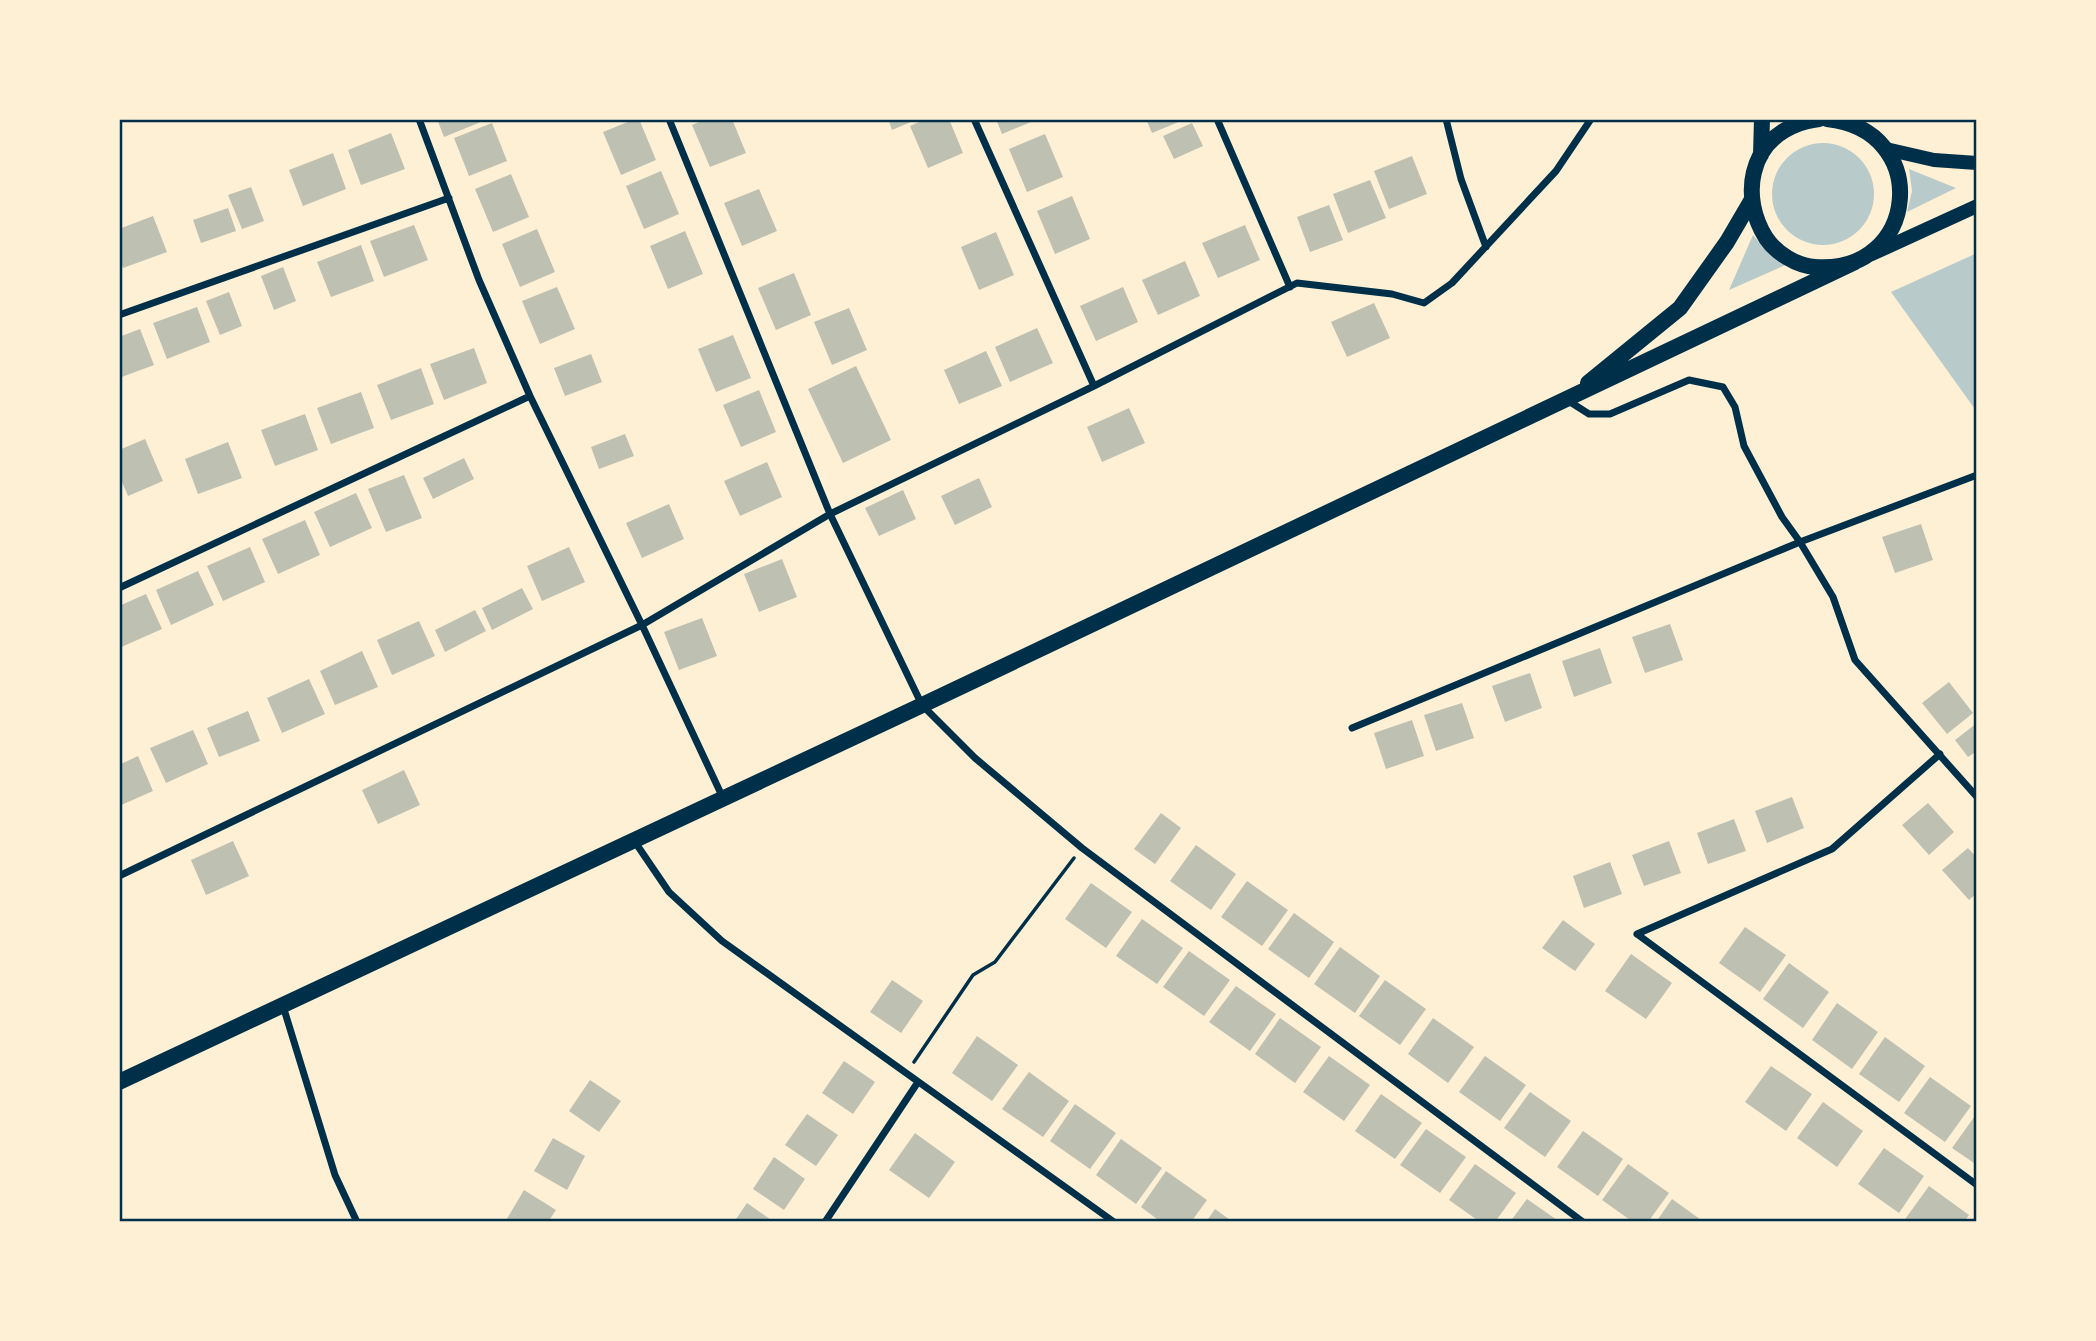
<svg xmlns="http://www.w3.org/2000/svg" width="2096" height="1341" viewBox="0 0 2096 1341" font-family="'PT Sans',sans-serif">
  <rect width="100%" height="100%" fill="#fdf0d5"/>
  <path fill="#b9caca" d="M1772 194a51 51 0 1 1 102 0a51 51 0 1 1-102 0Z
    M1909,169L1956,188L1907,212L1912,191Z
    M1753,235C1764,249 1773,258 1790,263L1729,290Z
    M1977,253V412L1891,292Z"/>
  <path fill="#bec0b2" d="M437,119H480L481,122L444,137Z
    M635,119H639L656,160L621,175L603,132Z
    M706,119H732L746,153L710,167L692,125Z
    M888,119H918L892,130Z
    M926,119H949L963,153L928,168L910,126Z
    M996,119H1038L1002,134Z
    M1146,119H1186L1152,133Z
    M492,123L507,161L469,176L454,138Z
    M1192,123L1203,146L1174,159L1163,136Z
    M391,133L405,169L361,185L348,150Z
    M1045,134L1063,177L1027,192L1009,149Z
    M333,153L346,189L303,206L289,170Z
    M1412,156L1427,194L1389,209L1374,171Z
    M661,171L679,214L644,229L626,186Z
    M511,174L529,217L493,232L475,189Z
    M1370,180L1386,218L1348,233L1333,194Z
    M251,187L264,221L242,229L228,195Z
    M759,189L777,231L742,246L724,203Z
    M1072,196L1090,239L1055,254L1037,211Z
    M1329,205L1343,240L1310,252L1297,217Z
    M228,208L236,231L201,243L193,220Z
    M153,216L167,252L123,268L119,257V229Z
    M414,225L428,260L384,277L370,241Z
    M1245,225L1260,260L1218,278L1202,243Z
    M537,229L555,272L520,287L502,244Z
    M685,231L703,274L668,289L650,246Z
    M996,232L1014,275L979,290L961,247Z
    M361,245L374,281L331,297L317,262Z
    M1185,261L1200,296L1158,315L1142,280Z
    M283,267L296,301L274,310L261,276Z
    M794,273L811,315L776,330L758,288Z
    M557,287L575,329L540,344L522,301Z
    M1123,287L1138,322L1096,341L1080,306Z
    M229,292L242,326L220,335L206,301Z
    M1374,303L1390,338L1347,357L1331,322Z
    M197,307L210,342L167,359L153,323Z
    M849,308L867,350L832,365L814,322Z
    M1037,328L1053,363L1010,382L995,347Z
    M140,329L154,365L119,378V337Z
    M733,335L751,378L716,392L698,349Z
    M474,348L487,383L444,400L430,364Z
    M986,351L1002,386L959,404L944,370Z
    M591,354L602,382L565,396L554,368Z
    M856,366L891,440L843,463L808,389Z
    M421,368L434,404L391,420L377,385Z
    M759,390L776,432L741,447L723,405Z
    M361,392L374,428L331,444L317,408Z
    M1129,408L1145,443L1102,462L1087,427Z
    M305,414L318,450L275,466L261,430Z
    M625,434L634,456L599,469L591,447Z
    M145,439L163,481L128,496L119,475V450Z
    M228,442L242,478L198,494L185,459Z
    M464,458L474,479L433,499L423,478Z
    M767,462L782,497L740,516L724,481Z
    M404,475L422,518L386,532L368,489Z
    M979,478L992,507L955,525L941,496Z
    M903,490L916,519L879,536L865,508Z
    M356,493L372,528L330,547L314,512Z
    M669,504L684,539L642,558L626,523Z
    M305,520L320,555L278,574L262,539Z
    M1921,524L1933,560L1895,573L1882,537Z
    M250,547L265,582L223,601L207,566Z
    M569,547L585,582L542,601L527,566Z
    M782,559L797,597L759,612L744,574Z
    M198,571L214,605L171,625L156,590Z
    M522,588L533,609L492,630L482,608Z
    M146,594L162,629L119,648V606Z
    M475,610L486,631L445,652L435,630Z
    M702,618L717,656L679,670L664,632Z
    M419,621L435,656L392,675L377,640Z
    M1670,624L1683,660L1645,673L1632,637Z
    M1600,648L1612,683L1574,697L1562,661Z
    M362,651L378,687L335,705L320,671Z
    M1530,673L1542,708L1505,722L1492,686Z
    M309,679L325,714L282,733L267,698Z
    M1949,682L1973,713L1947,734L1922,703Z
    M1462,703L1474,738L1436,751L1424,715Z
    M248,711L260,741L219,757L207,728Z
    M1412,720L1424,756L1386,769L1374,733Z
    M1977,723V751L1968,757L1955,740Z
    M193,730L208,764L166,783L150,748Z
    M138,756L153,791L119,806V765Z
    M404,770L420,805L378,824L362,790Z
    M1792,797L1804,828L1767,843L1755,811Z
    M1928,803L1954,832L1929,855L1902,825Z
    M1161,813L1181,828L1155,864L1134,849Z
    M1734,819L1746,851L1708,864L1697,833Z
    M233,841L249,876L206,895L191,860Z
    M1669,841L1681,873L1644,886L1632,855Z
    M1196,845L1236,874L1211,910L1170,881Z
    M1968,848L1977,858V893L1969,900L1942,870Z
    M1610,862L1622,894L1584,908L1573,876Z
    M1247,881L1288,910L1262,946L1221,917Z
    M1091,883L1132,912L1106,948L1065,919Z
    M1294,913L1334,942L1309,978L1268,949Z
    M1142,919L1183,948L1157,984L1116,956Z
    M1563,920L1595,944L1575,971L1542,948Z
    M1745,927L1786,955L1760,992L1719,963Z
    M1340,947L1380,976L1355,1013L1314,984Z
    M1189,951L1230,980L1204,1016L1163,987Z
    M1631,954L1672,983L1646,1019L1605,991Z
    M1789,963L1829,992L1803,1028L1763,999Z
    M892,980L923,1001L901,1033L870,1012Z
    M1385,980L1426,1009L1400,1045L1359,1016Z
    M1236,986L1276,1014L1250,1051L1209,1022Z
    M1837,1003L1878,1032L1852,1069L1812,1040Z
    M1280,1018L1321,1047L1295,1083L1255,1054Z
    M1433,1018L1474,1047L1448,1083L1408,1054Z
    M977,1036L1018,1065L992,1101L952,1073Z
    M1885,1037L1925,1066L1899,1102L1859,1074Z
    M1329,1056L1370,1085L1344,1121L1303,1092Z
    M1485,1056L1526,1085L1500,1121L1459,1092Z
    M844,1061L875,1082L853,1114L822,1093Z
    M1771,1066L1812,1094L1786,1131L1745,1102Z
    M1029,1072L1069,1101L1043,1137L1002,1109Z
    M1930,1077L1971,1106L1945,1142L1904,1113Z
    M590,1080L621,1101L599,1132L569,1111Z
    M1530,1092L1571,1121L1545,1157L1504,1128Z
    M1381,1094L1422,1123L1395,1159L1355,1131Z
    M1823,1102L1863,1131L1837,1167L1797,1138Z
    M1075,1104L1116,1133L1090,1169L1050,1141Z
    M1977,1113V1165L1952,1148Z
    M807,1114L838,1135L816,1166L785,1145Z
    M1426,1129L1466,1157L1440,1193L1400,1165Z
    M1583,1131L1623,1159L1598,1196L1557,1167Z
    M915,1133L955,1162L929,1198L889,1170Z
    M553,1138L585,1156L567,1190L534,1171Z
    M1121,1139L1162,1168L1136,1204L1096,1175Z
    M1884,1148L1924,1176L1899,1213L1858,1184Z
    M774,1157L805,1179L784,1210L753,1189Z
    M1475,1164L1516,1193L1495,1222H1480L1449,1200Z
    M1628,1164L1669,1193L1648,1222H1633L1602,1200Z
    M1166,1171L1207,1200L1191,1222H1161L1141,1207Z
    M1929,1186L1969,1215L1964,1222H1903Z
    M524,1190L556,1210L548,1222H505Z
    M1527,1199L1560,1222H1510Z
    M1672,1199L1704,1222H1656Z
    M747,1203L774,1222H734Z
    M1215,1209L1233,1222H1206Z"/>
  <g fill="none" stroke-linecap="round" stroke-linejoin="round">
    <path stroke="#003049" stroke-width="3.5" d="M914,1062L973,975L995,962L1074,858"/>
    <path stroke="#003049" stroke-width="7" d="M419,119L479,280L530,396L642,625L723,798
      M669,119L830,514L922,705L975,758L1082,848L1583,1222
      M974,119L1094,386
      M1217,119L1290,287
      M1446,119L1461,179L1486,247
      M119,315L449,198
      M1567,400L1589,414H1610L1689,380L1723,387L1735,407L1744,446L1782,517L1800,542L1833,597L1855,660L1977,797
      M119,588L530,396
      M1352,728L1800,542L1977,475
      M635,842L669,892L722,941L1114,1222
      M119,876L642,625L830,514L1094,386L1297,283L1392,294L1424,303L1452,283L1556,171L1591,119
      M1637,934L1977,1185
      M1637,934L1832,849L1940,754
      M283,1006L335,1175L357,1222
      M825,1222L918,1082"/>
    <path stroke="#003049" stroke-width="14" d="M1886,149L1934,160L1977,163
      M1872,254L1977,206"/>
    <path stroke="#003049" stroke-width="16" d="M1819,119C1812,120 1805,121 1798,124C1749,142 1740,197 1766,238C1776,253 1797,266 1815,267C1919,275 1933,130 1827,119
      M1761,155L1762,119
      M1588,383L1680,308L1727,242L1751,201
      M119,1082L916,708L1855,262"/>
  </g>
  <rect width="2096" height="1341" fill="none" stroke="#fdf0d5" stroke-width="242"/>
  <rect x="121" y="121" width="1854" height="1099" fill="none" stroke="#003049" stroke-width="2.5"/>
</svg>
